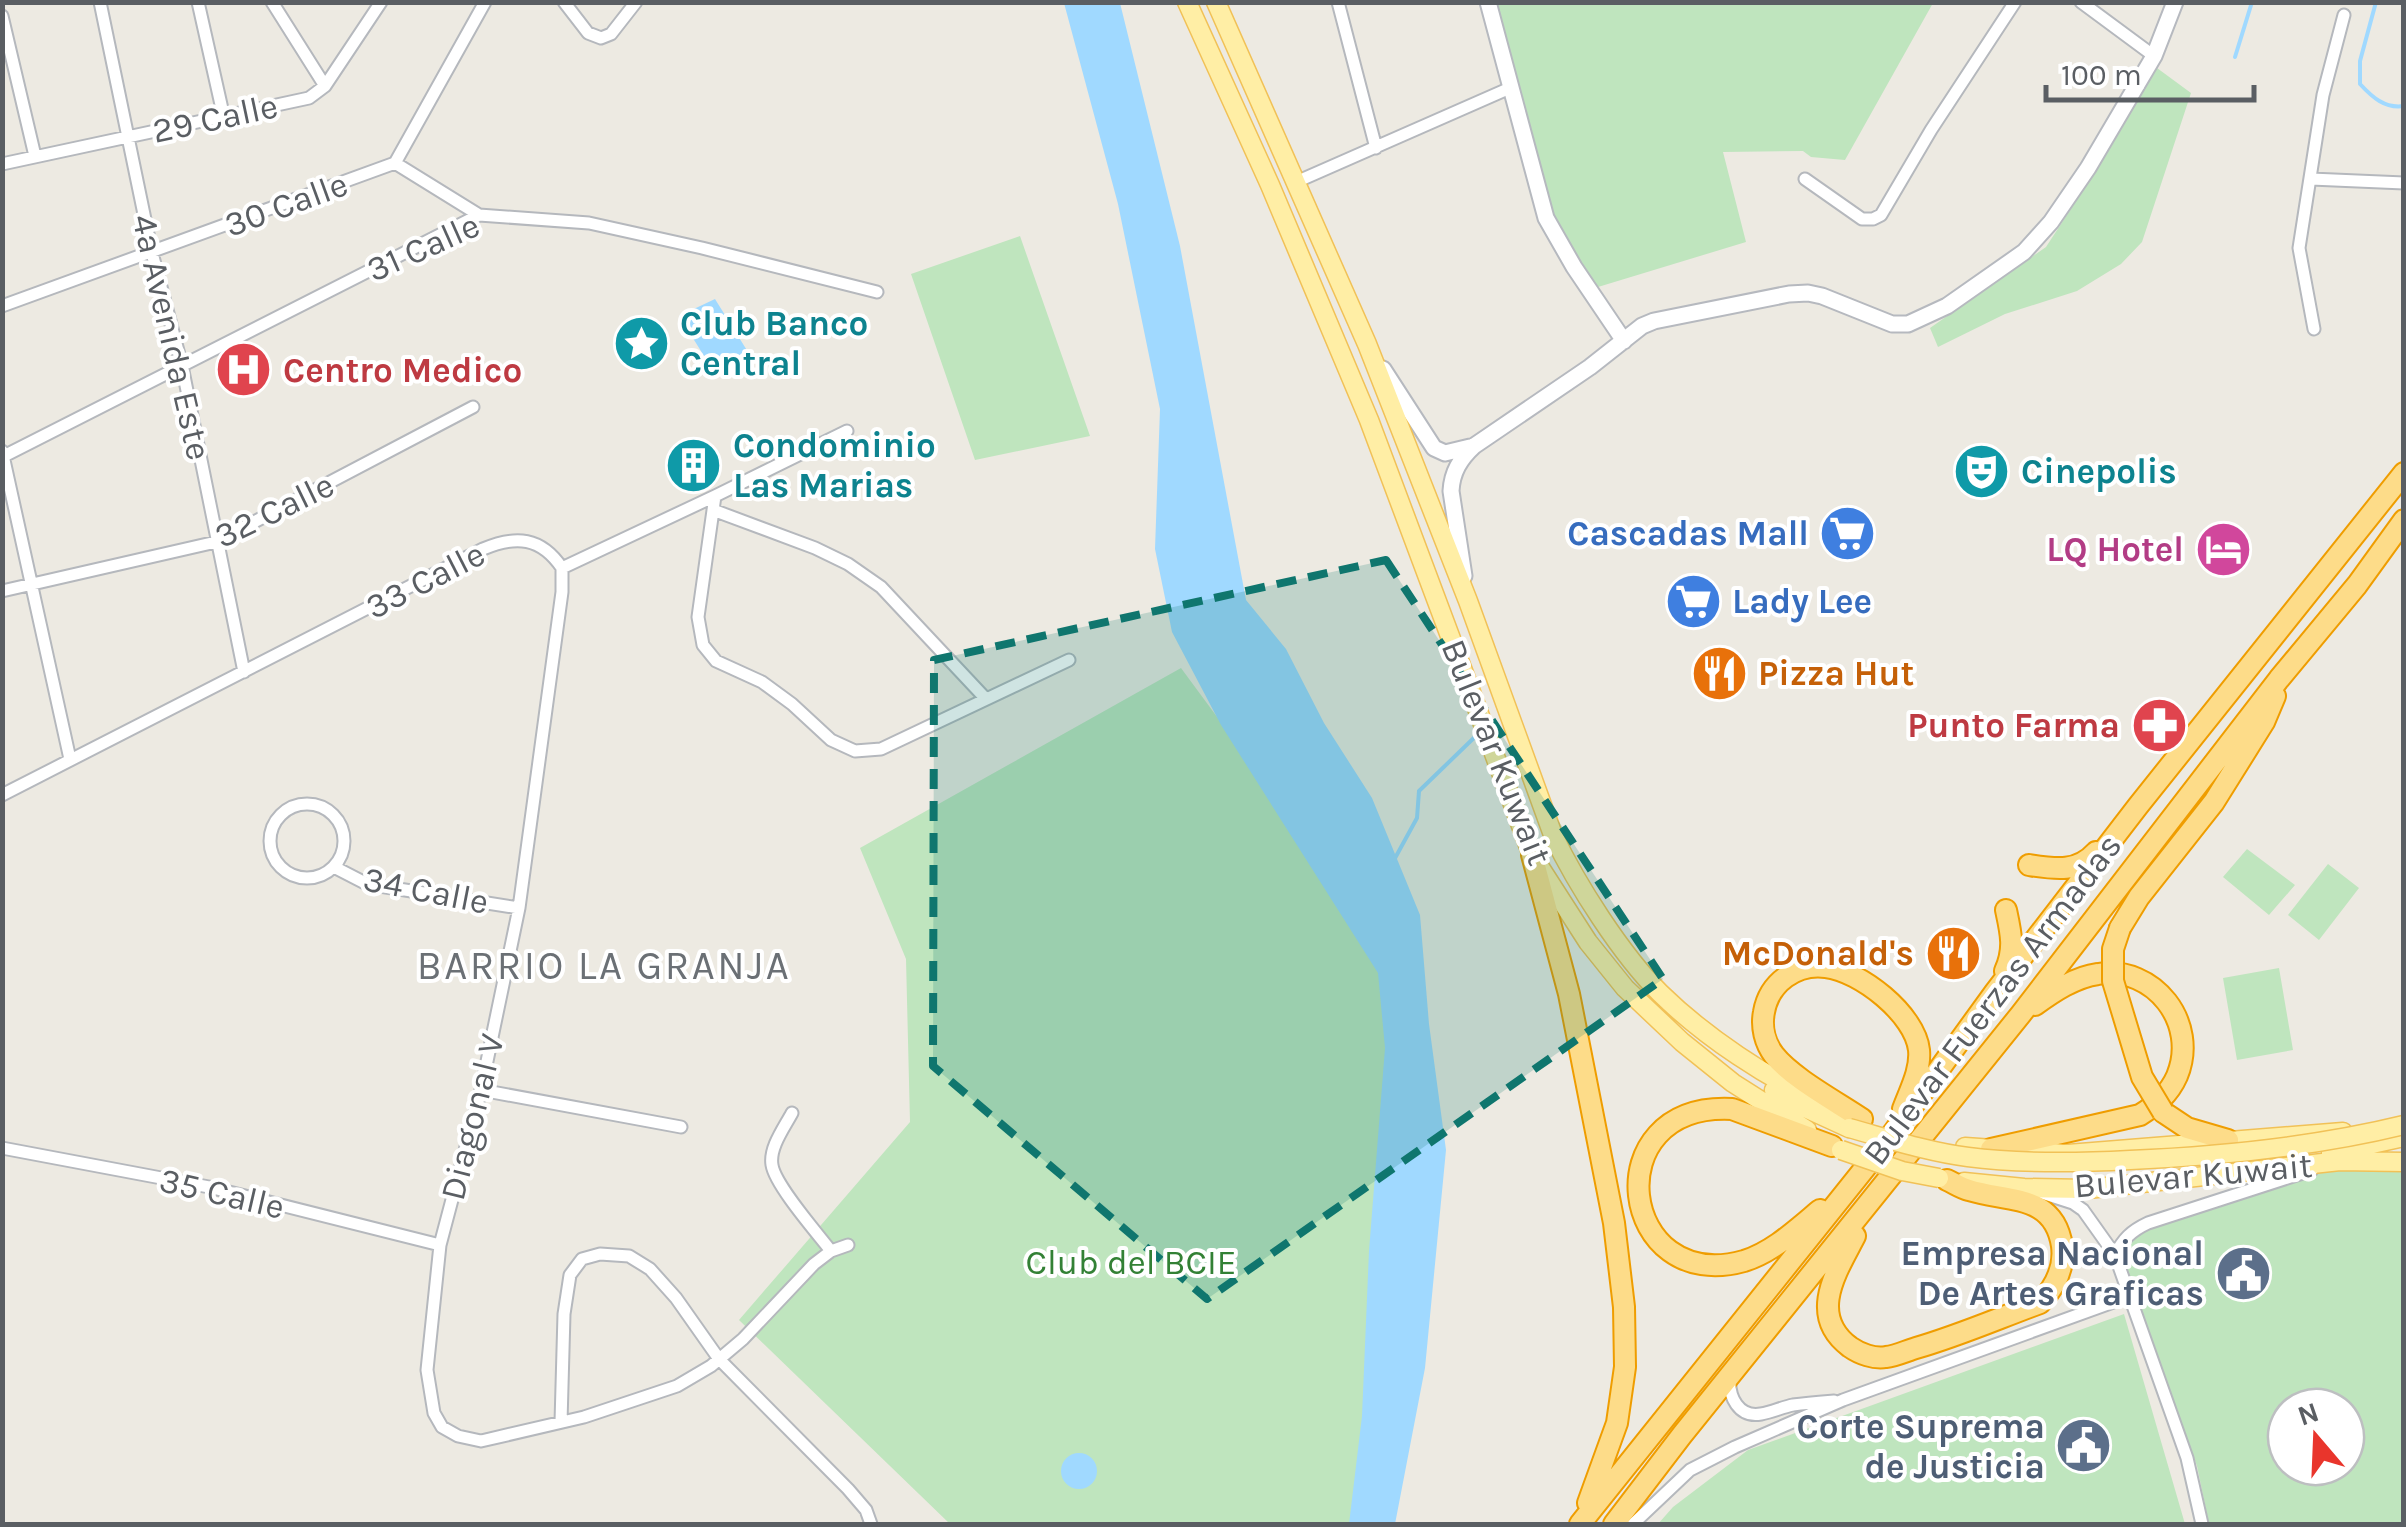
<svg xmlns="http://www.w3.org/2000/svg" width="2406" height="1527" viewBox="0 0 2406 1527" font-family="Karla,sans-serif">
  <rect width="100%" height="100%" fill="#edeae2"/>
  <path fill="#bfe5be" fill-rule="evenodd" d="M1495,3H1933L1845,160L1811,157L1803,151L1723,152L1746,242L1598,287L1552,218Z
    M2157,68L2191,93L2142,242L2121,264L2077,291L2005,314L1938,347L1930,328L2046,247L2106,155Z
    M1020,236L1090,436L975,460L911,274Z
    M1181,668L1327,866L1373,944L1413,1090L1362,1524H950L739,1320L910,1122L906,959L860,848Z
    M2247,849L2295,885L2269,915L2223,877Z
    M2328,864L2359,888L2319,940L2288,915Z
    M2279,968L2293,1050L2237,1060L2223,978Z
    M2339,1165L2403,1167V1524H2209L2197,1466L2123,1262C2125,1249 2130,1241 2139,1231ZM2286,1407H2346V1467H2286Z
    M2124,1314L2185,1524H1658L1673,1507L1748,1450Z"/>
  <path fill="#a0d9ff" d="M1064,3H1120L1180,246L1246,600L1286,649L1324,723L1372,798L1420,915L1429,1024L1446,1150L1425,1368L1395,1524H1349L1362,1416L1369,1251L1385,1048L1378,973L1221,725L1172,632L1155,549L1160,409L1118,204Z
    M715,299L748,352L711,367L679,316Z
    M1061 1471a18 18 0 1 1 36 0a18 18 0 1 1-36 0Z"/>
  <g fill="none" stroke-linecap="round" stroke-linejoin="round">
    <path stroke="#a0d9ff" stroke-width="4" d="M2376,2L2360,61V84C2372,97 2385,109 2404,106
      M2235,57L2252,2
      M1394,860L1417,818L1419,791L1480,732"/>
    <defs>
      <path id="street" d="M100,2L152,253L182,366L244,672
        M198,2L224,118
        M272,2L325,86
        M564,2L588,33L601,38L611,34L636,2
        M1338,2L1376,148
        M2081,2L2154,56
        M2,16L35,156
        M395,163L479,215
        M2,164L309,98L325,86L381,2
        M1805,179L1862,219H1873L1881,215L1931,130L2015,2
        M2311,179L2404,183
        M1296,182L1510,88
        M2,306L395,163L485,2
        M2314,329L2299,248L2323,95L2344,15
        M2,451L70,759
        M2,457L479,215L589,223L702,248L877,292
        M715,496L698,617L703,645L716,661L762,682L792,704L831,740L855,751L881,749L1069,660
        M713,510L815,548L848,564L881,587L986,699
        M562,568V592L519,908L481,1090L440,1245L427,1370L434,1413L442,1427L458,1436L481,1441L584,1417L677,1386L711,1366L743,1339L814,1264L831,1251L848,1245
        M2,591L216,542L473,407
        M2,795L483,549C516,535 541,537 562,568L715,496L847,431
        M270 841a37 37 0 1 1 74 0a37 37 0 1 1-74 0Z
        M334,867L367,884L519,908
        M481,1090L681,1127
        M792,1113C784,1128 769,1148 772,1165C775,1185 817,1233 831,1251
        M2,1148L209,1187L440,1245
        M2042,1193L2073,1203L2083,1210L2115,1255L2187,1458L2202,1524
        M2115,1255C2123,1239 2131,1231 2148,1223L2312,1170
        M1730,1377C1728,1397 1739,1418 1761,1414C1772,1412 1783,1407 1793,1405C1807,1403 1821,1402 1834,1401
        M561,1422L564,1314L570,1275L582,1259L600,1254L629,1256L650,1269L676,1298L719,1359L848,1489L866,1510L871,1524
        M1633,1524L1690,1470L1735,1447L1843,1400L2130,1296"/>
      <path id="secondary" d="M1488,2L1546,218L1574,267L1624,341
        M1383,369L1434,448L1445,453L1470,447
        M1464,576L1451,491C1452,472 1460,459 1474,446L1590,367L1642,326L1654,321L1789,294L1808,293L1822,296L1892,324H1908L1947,306L2024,252L2051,222L2088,168L2154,56L2175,2"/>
      <path id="primary" d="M1187,2L1270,185L1369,420L1532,855L1588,942L1625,988L1682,1042L1733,1083L1807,1130
        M1216,2L1367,344L1468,601L1553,835C1577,885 1621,954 1660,993C1705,1037 1768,1079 1825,1104
        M1774,1090L1801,1106L1849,1128
        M1965,1147L2068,1154L2343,1132
        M2331,1153L2404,1137
        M1964,1182L2024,1188L2088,1189L2340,1161L2404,1162"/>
      <path id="highway" d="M1532,855L1569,994L1614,1223L1624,1307L1625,1367L1617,1423L1588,1503
        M2029,865C2055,869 2077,873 2096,852
        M2120,928L2139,897L2214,802L2264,722L2275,696
        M2005,971C2015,949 2011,933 2006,910
        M2163,1112L2187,1128L2228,1140
        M1862,1119C1837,1102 1792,1078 1774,1055C1765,1043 1761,1027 1764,1012C1769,983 1796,963 1826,967C1860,971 1915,1014 1919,1050C1921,1070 1910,1090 1903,1109
        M1991,1149L2140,1115C2156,1105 2169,1094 2177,1076C2199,1023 2154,965 2098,974C2075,977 2053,992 2035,1005
        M1820,1210C1797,1229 1773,1252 1744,1261C1619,1296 1593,1102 1732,1109L1832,1146
        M1855,1236C1837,1271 1807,1315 1850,1347C1860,1354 1874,1359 1886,1357C1896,1356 1906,1351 1916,1348C1958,1336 1999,1318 2040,1303C2055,1287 2065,1269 2062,1246C2054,1193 2007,1202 1969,1190C1961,1188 1954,1183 1947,1180
        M1580,1524L1893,1133L1995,992L2138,806L2404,473
        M1614,1524L1682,1435L2021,1014L2279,679L2357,585L2404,520"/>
    </defs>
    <use href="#street" stroke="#b5b8bd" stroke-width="15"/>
    <use href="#secondary" stroke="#b6b9bf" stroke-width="19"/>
    <use href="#primary" stroke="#f1c157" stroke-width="21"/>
    <use href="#highway" stroke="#ef9d00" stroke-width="24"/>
    <use href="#street" stroke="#fff" stroke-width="11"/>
    <use href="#secondary" stroke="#fff" stroke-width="15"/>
    <use href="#primary" stroke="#ffeea5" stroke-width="18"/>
    <use href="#highway" stroke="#fddc89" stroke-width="20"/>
    <defs>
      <path id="primary-bridge" d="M1849,1128C1889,1139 1928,1152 1968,1157C2022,1164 2076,1163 2130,1160C2222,1156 2314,1147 2404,1125
        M1841,1150L1902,1171L1939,1178"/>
      <path id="highway-bridge" d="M2120,928L2113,949V981L2142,1077L2163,1112"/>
    </defs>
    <use href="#primary-bridge" stroke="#f1c157" stroke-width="21" stroke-linecap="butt"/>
    <use href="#highway-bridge" stroke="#ef9d00" stroke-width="24" stroke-linecap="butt"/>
    <use href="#primary-bridge" stroke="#ffeea5" stroke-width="18"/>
    <use href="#highway-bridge" stroke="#fddc89" stroke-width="20"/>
  </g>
  <path fill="#0f766e" fill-opacity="0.2" stroke="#0f766e" stroke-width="8" stroke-dasharray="20 12" stroke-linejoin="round" d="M1386,560L1663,979L1207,1299L933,1066L934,660Z"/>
  <defs>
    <symbol id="sight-disc" viewBox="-11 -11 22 22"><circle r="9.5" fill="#0f9aa8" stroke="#fff"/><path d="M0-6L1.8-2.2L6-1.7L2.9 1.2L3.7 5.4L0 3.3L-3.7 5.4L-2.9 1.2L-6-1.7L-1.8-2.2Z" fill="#fff"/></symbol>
    <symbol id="hospital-disc" viewBox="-11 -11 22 22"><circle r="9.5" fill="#e0444e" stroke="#fff"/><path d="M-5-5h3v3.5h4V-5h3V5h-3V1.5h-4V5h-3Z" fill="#fff"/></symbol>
    <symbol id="building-disc" viewBox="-11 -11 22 22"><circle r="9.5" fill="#0f9aa8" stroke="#fff"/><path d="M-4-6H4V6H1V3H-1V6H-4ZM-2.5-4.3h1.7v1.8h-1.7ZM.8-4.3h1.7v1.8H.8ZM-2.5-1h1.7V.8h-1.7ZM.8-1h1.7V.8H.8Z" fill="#fff"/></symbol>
    <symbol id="theatre-disc" viewBox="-11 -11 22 22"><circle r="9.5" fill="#0f9aa8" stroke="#fff"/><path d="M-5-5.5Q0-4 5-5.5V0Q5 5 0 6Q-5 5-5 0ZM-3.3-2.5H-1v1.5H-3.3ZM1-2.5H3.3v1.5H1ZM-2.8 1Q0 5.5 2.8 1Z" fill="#fff"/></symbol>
    <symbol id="supermarket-disc" viewBox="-11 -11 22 22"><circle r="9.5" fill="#3f7fe0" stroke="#fff"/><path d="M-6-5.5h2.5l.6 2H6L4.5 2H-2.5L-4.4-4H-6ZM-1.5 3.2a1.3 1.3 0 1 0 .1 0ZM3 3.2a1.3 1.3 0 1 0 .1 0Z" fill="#fff"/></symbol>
    <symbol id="hotel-disc" viewBox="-11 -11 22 22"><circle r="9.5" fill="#d1479c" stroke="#fff"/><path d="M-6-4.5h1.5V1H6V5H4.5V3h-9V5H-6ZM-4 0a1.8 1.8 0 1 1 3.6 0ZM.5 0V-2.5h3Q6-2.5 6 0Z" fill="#fff"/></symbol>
    <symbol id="restaurant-disc" viewBox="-11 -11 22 22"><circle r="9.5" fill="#e8710a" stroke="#fff"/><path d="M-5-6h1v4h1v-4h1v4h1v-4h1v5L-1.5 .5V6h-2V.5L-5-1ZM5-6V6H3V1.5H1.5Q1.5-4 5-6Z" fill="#fff"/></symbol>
    <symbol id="pharmacy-disc" viewBox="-11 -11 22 22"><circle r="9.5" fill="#e0444e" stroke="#fff"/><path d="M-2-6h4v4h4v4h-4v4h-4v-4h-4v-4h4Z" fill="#fff"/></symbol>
    <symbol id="civic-disc" viewBox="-11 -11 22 22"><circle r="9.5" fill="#5c6f8a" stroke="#fff"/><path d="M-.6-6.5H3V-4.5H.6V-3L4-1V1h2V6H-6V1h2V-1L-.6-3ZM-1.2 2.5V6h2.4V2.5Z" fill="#fff"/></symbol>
  </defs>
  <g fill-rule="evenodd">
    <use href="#sight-disc" x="610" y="312" width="63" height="63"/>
    <use href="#hospital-disc" x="212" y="338" width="63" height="63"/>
    <use href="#building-disc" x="662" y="434" width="63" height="63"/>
    <use href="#theatre-disc" x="1950" y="440" width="63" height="63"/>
    <use href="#supermarket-disc" x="1816" y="502" width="63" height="63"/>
    <use href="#hotel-disc" x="2192" y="518" width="63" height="63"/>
    <use href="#supermarket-disc" x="1662" y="570" width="63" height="63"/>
    <use href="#restaurant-disc" x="1688" y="642" width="63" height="63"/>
    <use href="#pharmacy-disc" x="2128" y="694" width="63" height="63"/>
    <use href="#restaurant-disc" x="1922" y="922" width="63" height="63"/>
    <use href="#civic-disc" x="2212" y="1242" width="63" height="63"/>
    <use href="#civic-disc" x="2052" y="1414" width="63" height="63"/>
  </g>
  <g text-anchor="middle" stroke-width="8" stroke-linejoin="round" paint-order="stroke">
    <g font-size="35" fill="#5a5e63" stroke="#fff">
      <text transform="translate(215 118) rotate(-12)" y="12">29 Calle</text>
      <text transform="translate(286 204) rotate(-20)" y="12">30 Calle</text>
      <text transform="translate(423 247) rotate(-24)" y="12">31 Calle</text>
      <text transform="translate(172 337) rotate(77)" y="12">4a Avenida Este</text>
      <text transform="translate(274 510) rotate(-26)" y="12">32 Calle</text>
      <text transform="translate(425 580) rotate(-27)" y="12">33 Calle</text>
      <text transform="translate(1497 752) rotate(68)" y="12">Bulevar Kuwait</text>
      <text transform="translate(426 890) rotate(11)" y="12">34 Calle</text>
      <text transform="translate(1992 999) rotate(-53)" y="12">Bulevar Fuerzas Armadas</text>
      <text transform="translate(472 1117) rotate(-76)" y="12">Diagonal V</text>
      <text transform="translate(2193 1175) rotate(-5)" y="12">Bulevar Kuwait</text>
      <text transform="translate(222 1193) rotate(13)" y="12">35 Calle</text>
    </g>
    <g font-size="35" font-weight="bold" fill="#0d838f" stroke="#fff" text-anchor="start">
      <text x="680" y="335">Club Banco<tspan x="680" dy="40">Central</tspan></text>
      <text x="733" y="457">Condominio<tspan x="733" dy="40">Las Marias</tspan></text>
      <text x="2021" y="483">Cinepolis</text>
    </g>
    <g font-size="35" font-weight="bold" fill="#be3a42" stroke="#fff" text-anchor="start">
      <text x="283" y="382">Centro Medico</text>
      <text x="2120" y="737" text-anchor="end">Punto Farma</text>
    </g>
    <g font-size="35" font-weight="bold" fill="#366cbe" stroke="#fff" text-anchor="end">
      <text x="1809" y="545">Cascadas Mall</text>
      <text x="1732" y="613" text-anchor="start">Lady Lee</text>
    </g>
    <g font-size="35" font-weight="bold" fill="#b23c85" stroke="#fff" text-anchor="end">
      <text x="2184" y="561">LQ Hotel</text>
    </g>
    <g font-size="35" font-weight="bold" fill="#c56008" stroke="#fff" text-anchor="start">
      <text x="1758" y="685">Pizza Hut</text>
      <text x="1914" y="965" text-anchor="end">McDonald's</text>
    </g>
    <g font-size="35" font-weight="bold" fill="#4e5e75" stroke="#fff" text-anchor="end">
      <text x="2204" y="1265">Empresa Nacional<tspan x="2204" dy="40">De Artes Graficas</tspan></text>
      <text x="2045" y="1438">Corte Suprema<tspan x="2045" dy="40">de Justicia</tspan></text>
    </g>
    <g font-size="35" fill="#338135" stroke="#fff">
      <text x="1131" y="1274">Club del BCIE</text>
    </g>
    <g font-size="40" letter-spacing="2.5" fill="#6b7075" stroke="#fff">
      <text x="604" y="979">BARRIO LA GRANJA</text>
    </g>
  </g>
  <rect width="2406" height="1527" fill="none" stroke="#5a5e63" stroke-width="10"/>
  <g transform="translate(2316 1437) rotate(341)"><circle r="48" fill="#ffffff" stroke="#bdbfc1" stroke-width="2.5"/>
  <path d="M0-8L18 38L0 25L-18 38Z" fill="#e9352c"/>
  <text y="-15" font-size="28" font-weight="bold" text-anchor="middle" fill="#5a5e63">N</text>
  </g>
  <path d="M2046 85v15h208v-15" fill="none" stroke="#5a5e63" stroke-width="5"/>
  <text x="2061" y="85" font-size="30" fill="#5a5e63" stroke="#ffffff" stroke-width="8" paint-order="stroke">100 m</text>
</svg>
